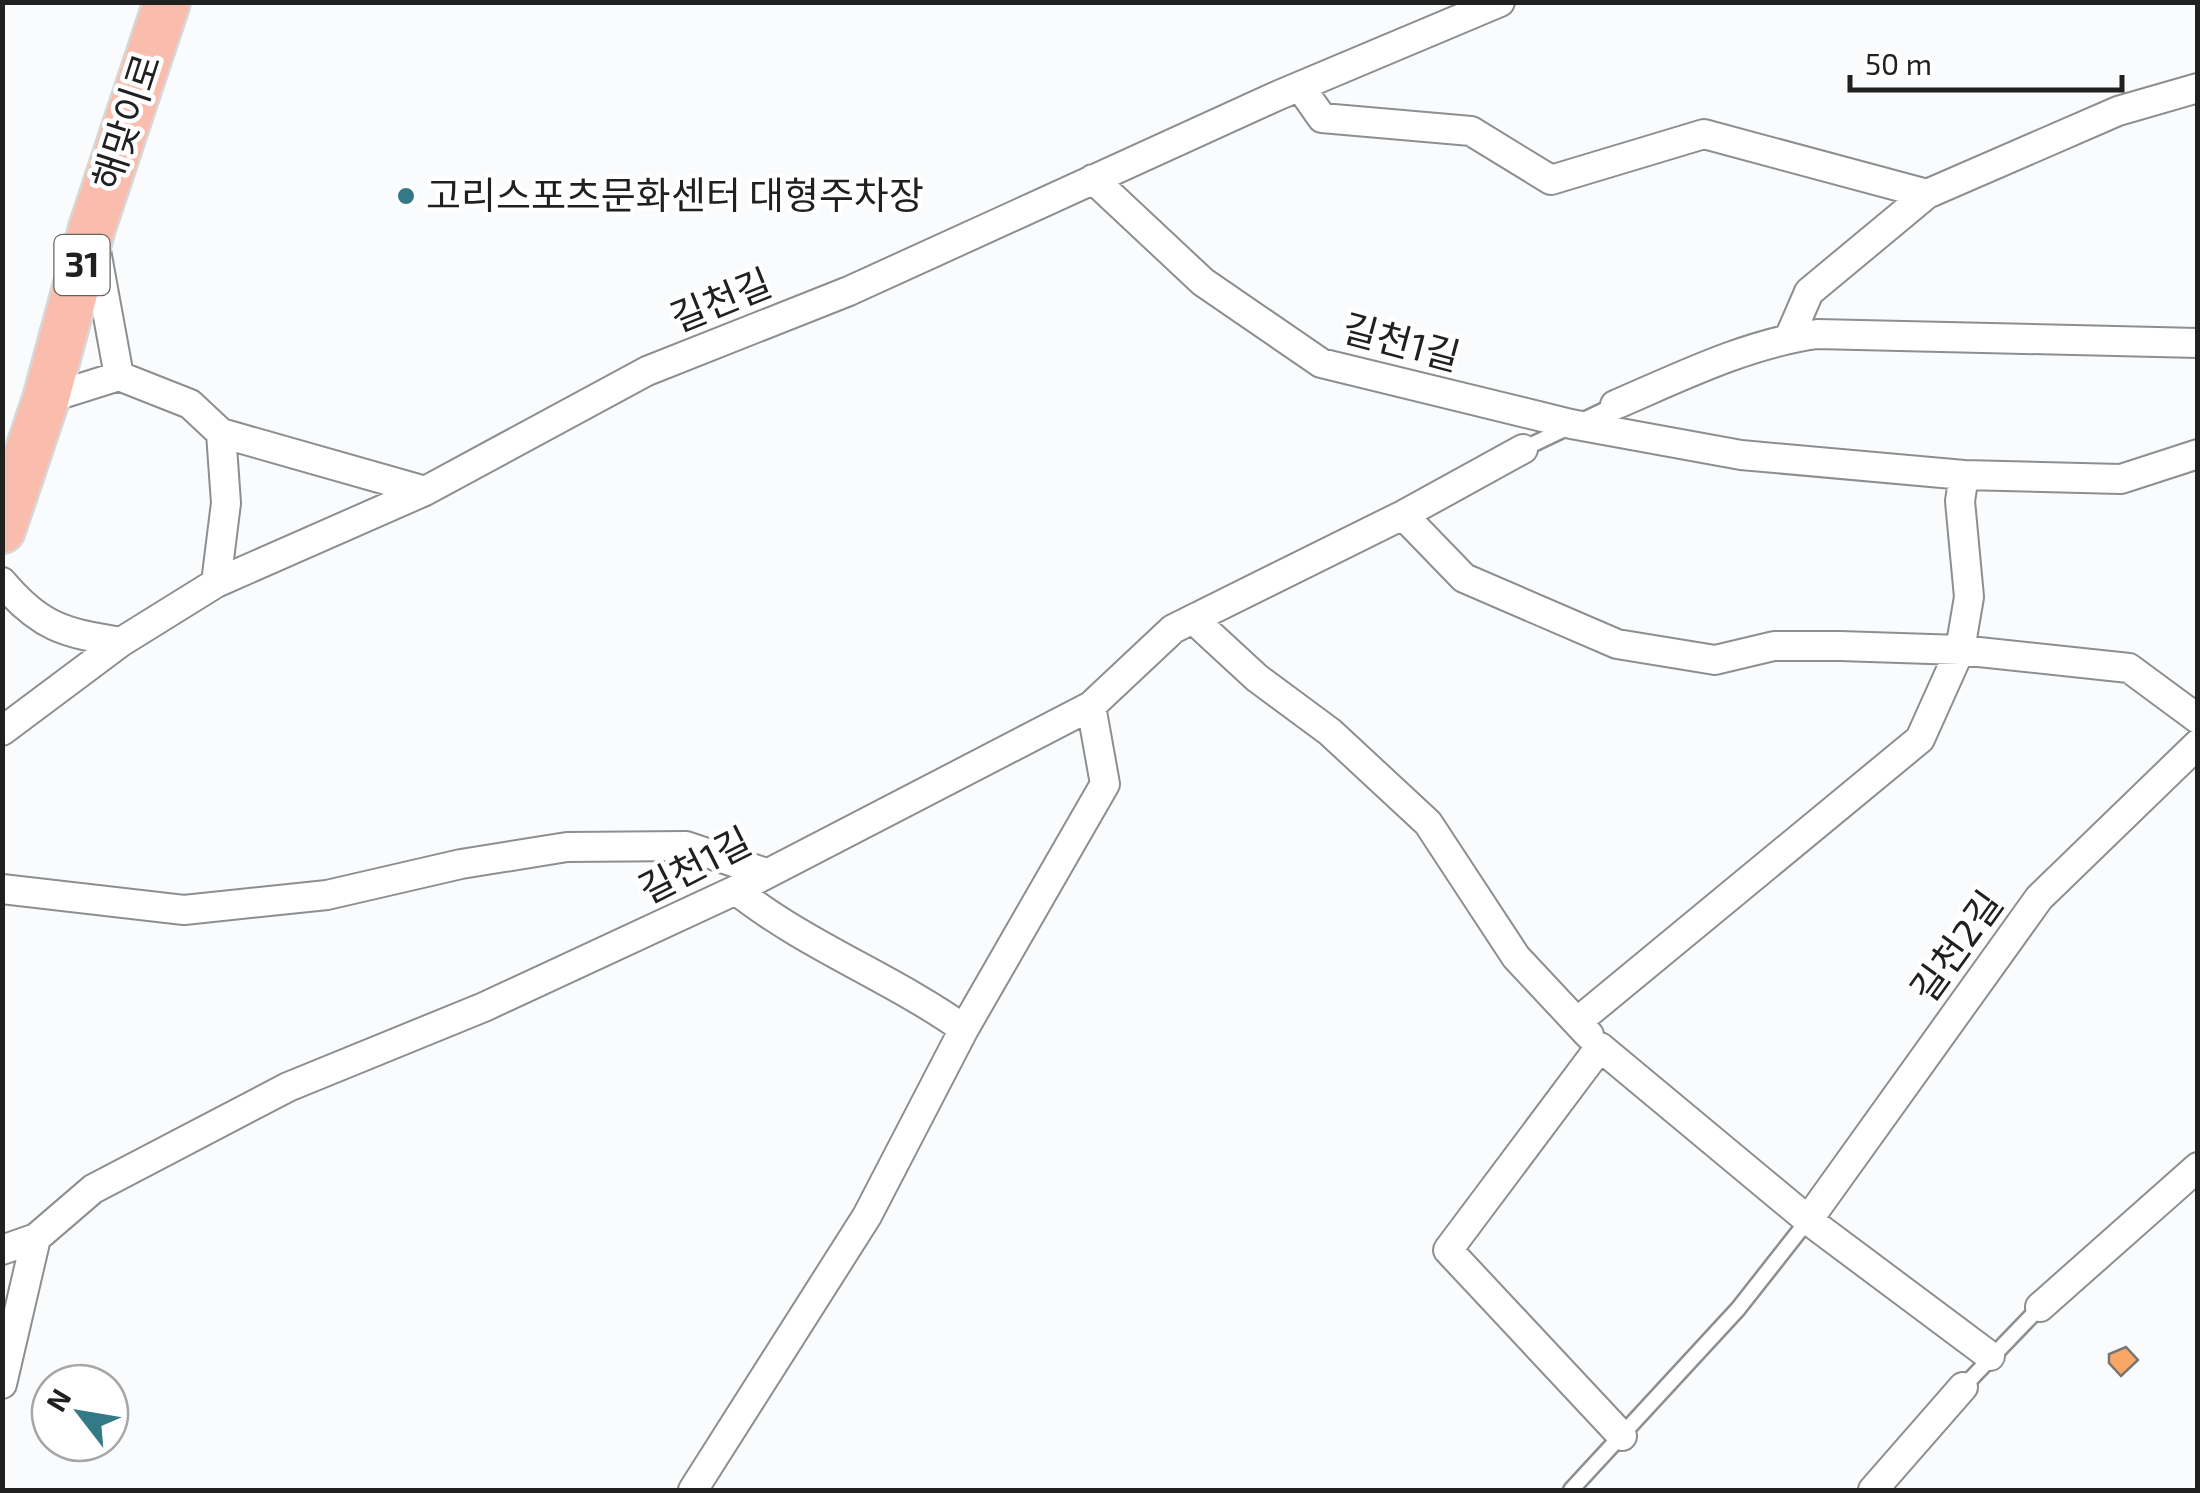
<svg xmlns="http://www.w3.org/2000/svg" width="2200" height="1493" viewBox="0 0 2200 1493" font-family="'Exo 2','Noto Sans KR',sans-serif">
  <rect width="100%" height="100%" fill="#fafbfc"/>
  <path fill="#f9a767" stroke="#767574" stroke-width="2.5" d="M2126,1347L2138,1360L2121,1376L2109,1363V1354Z"/>
  <g fill="none" stroke-linecap="round" stroke-linejoin="round">
    <defs>
      <path id="service" d="M1523,449L1615,405
        M1963,1387L2040,1307
        M1571,1490L1738,1309L1808,1220"/>
      <path id="minor" d="M1301,88L1322,118L1471,131L1551,180L1704,134L1927,194
        M1093,179L1203,282L1321,363L1571,424L1741,455L1964,475L2121,479L2198,454
        M95,245L119,376
        M1789,338L1809,292L1927,194L2118,111L2198,88
        M46,399L119,376L190,404L221,433L425,491
        M1615,405C1680,377 1746,344 1817,334L2198,343
        M1403,515L1464,578L1617,644L1715,660L1774,646H1840L1960,650L2129,668L2198,719
        M2,582C40,627 64,633 121,642
        M216,583L226,503L221,433
        M1193,619L1257,678L1330,732L1428,823L1516,957L1589,1035
        M2,731L121,642L216,583L425,491L647,371L849,291L1279,95L1500,2
        M2,889L184,910L327,895L461,864L567,847L686,846L766,873
        M736,890C806,946 891,977 964,1029
        M1577,1022L1920,739L1960,650L1969,597L1960,501L1964,475
        M2,1250L36,1238L93,1189L288,1087L484,1007L736,890L1091,706L1173,629L1403,515L1523,449
        M2040,1307L2198,1167
        M1990,1356L1808,1220L2039,898L2198,744
        M2,1384L36,1238
        M1622,1436L1448,1250L1600,1047L1808,1220
        M693,1490L867,1216L964,1029L1105,784L1091,706
        M1873,1490L1963,1387"/>
      <path id="primary" d="M2,530L46,399L92,228L167,2"/>
    </defs>
    <use href="#service" stroke="#8d8e8f" stroke-width="19"/>
    <use href="#minor" stroke="#8d8e8f" stroke-width="32"/>
    <use href="#primary" stroke="#d7d7d7" stroke-width="50"/>
    <use href="#service" stroke="#fff" stroke-width="14"/>
    <use href="#minor" stroke="#fff" stroke-width="28"/>
    <use href="#primary" stroke="#fabdad" stroke-width="45"/>
  </g>
  <circle fill="#347a86" stroke="#fff" stroke-width="4" cx="406" cy="196" r="10"/>
  <g text-anchor="middle" stroke-width="9" stroke-linejoin="round" paint-order="stroke">
    <rect fill="#fff" stroke="#636364" stroke-width="2.5" x="54.5" y="235" width="55" height="60" rx="8"/>
    <g font-size="35" font-weight="bold" fill="#202021">
      <text x="82" y="277">31</text>
    </g>
    <g font-size="38" fill="#202021" stroke="#fff">
      <text transform="translate(127 122) rotate(-72)" y="13">해맞이로</text>
      <text transform="translate(721 301) rotate(-22)" y="13">길천길</text>
      <text transform="translate(1401 343) rotate(15)" y="13">길천1길</text>
      <text transform="translate(695 866) rotate(-27)" y="13">길천1길</text>
      <text transform="translate(1957 947) rotate(-54)" y="13">길천2길</text>
    </g>
    <g font-size="38" fill="#202021" stroke="#fff" text-anchor="start">
      <text x="426" y="209">고리스포츠문화센터 대형주차장</text>
    </g>
  </g>
  <rect width="2200" height="1493" fill="none" stroke="#202021" stroke-width="10"/>
  <g transform="translate(80 1413) rotate(301)"><circle r="48" fill="#ffffff" stroke="#a6a6a6" stroke-width="2.5"/>
  <path d="M0-8L18 38L0 25L-18 38Z" fill="#347a86"/>
  <text y="-15" font-size="28" font-weight="bold" text-anchor="middle" fill="#202021">N</text>
  </g>
  <path d="M1850 75v15h272v-15" fill="none" stroke="#202021" stroke-width="5"/>
  <text x="1865" y="75" font-size="30" fill="#202021" stroke="#ffffff" stroke-width="8" paint-order="stroke">50 m</text>
</svg>
